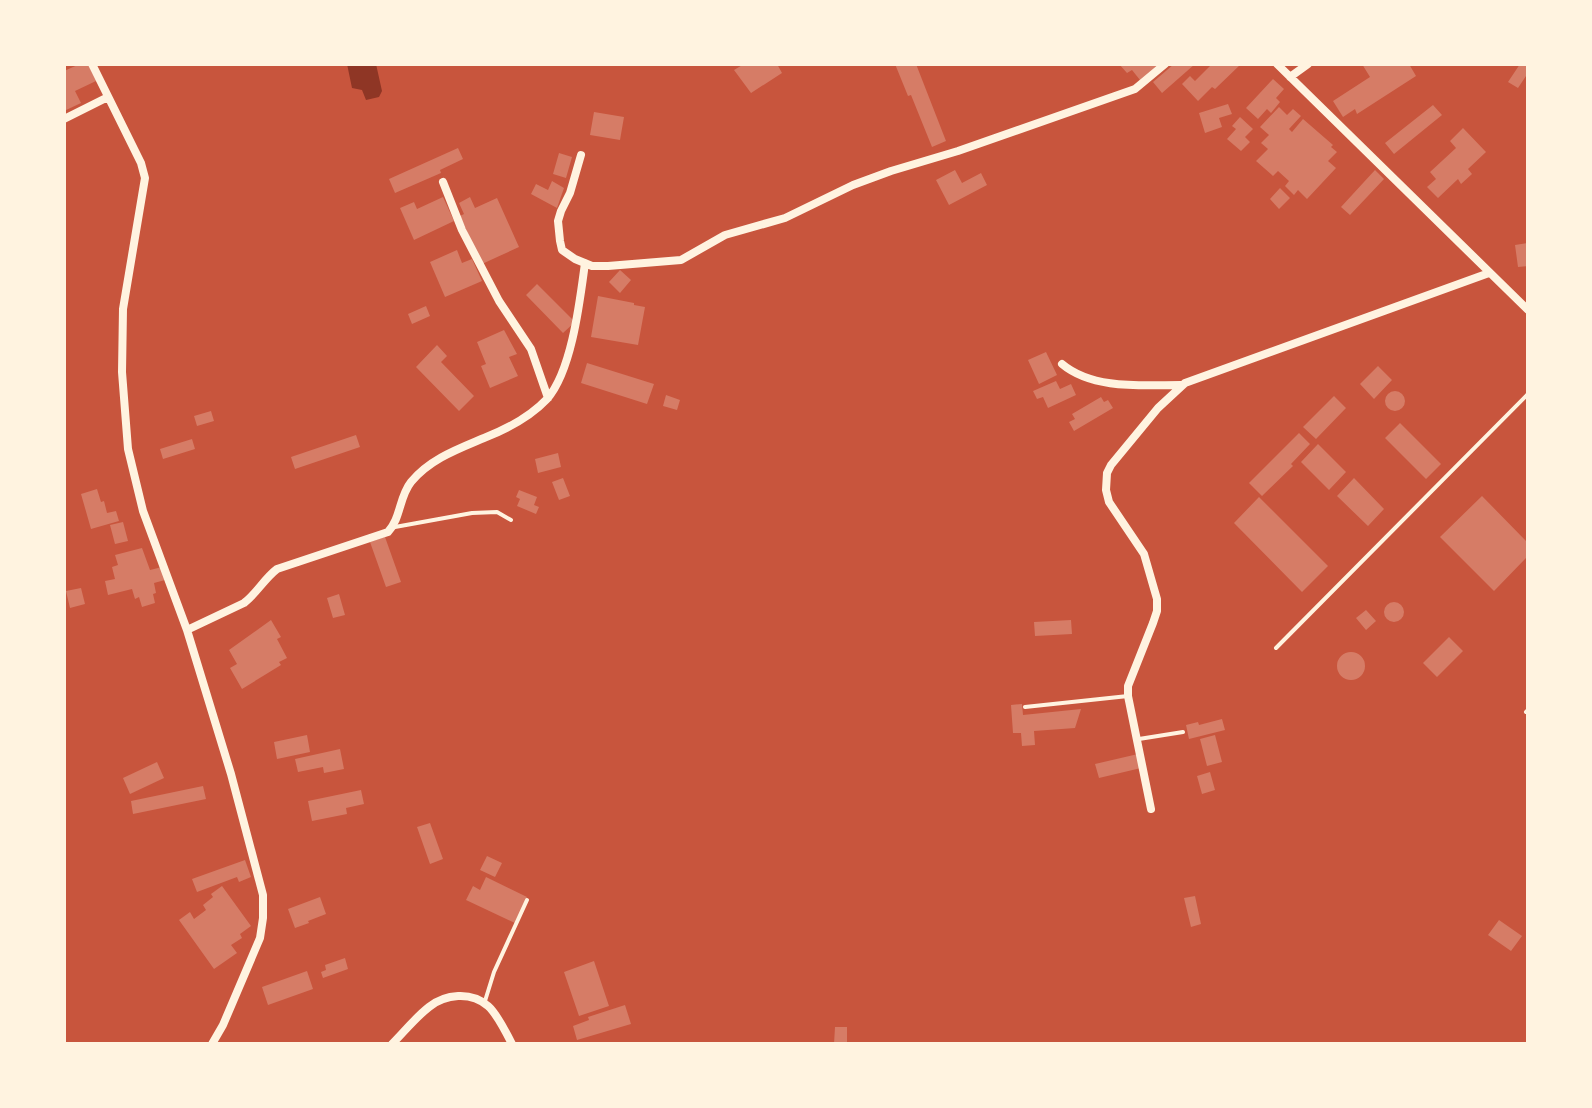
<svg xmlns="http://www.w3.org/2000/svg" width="1592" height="1108" viewBox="0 0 1592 1108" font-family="Overpass,sans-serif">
  <rect width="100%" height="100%" fill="#c8553d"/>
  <path fill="#8f3625" d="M347,64H376L382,91L379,97L366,100L362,90L352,88Z"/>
  <path fill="#d67c66" d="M80,64H88L96,81L75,91L81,103L64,111V71Z
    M744,64H777L782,73L751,93L734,70Z
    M895,64H916L946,141L932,147L911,95L908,96Z
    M1119,64H1159L1140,80L1132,70L1127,73Z
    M1174,64H1195L1162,93L1153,82Z
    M1212,64H1241L1215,89L1212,87L1198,101L1182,84L1190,76L1195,81Z
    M1362,64H1409L1416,76L1357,114L1355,109L1343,117L1333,101L1370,77Z
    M1520,64H1528V73L1518,88L1508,82Z
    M1273,79L1284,89L1276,98L1280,102L1271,113L1267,109L1258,119L1246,108Z
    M1228,104L1232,114L1219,118L1222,127L1205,133L1199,113Z
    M1433,105L1442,115L1394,154L1385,143Z
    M1279,107L1287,115L1293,109L1301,116L1289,129L1292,132L1303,119L1333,145L1331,147L1337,152L1328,161L1336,168L1307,199L1298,190L1294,195L1285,186L1289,181L1278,171L1273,176L1256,161L1268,149L1261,143L1269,135L1260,127Z
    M594,112L624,117L620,140L590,135Z
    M1240,117L1253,129L1245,137L1250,142L1241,151L1227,139L1236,129L1232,126Z
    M1463,128L1486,152L1468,169L1472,174L1461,184L1458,179L1438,198L1427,187L1436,179L1430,172L1456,148L1450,141Z
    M458,148L463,159L440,170L441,173L395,193L389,179Z
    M559,153L572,157L566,178L553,174Z
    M955,170L962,183L981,173L987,185L949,205L936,180Z
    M1375,170L1384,179L1350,215L1341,207Z
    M552,181L564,188L557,208L531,194L536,184L548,190Z
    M1280,188L1290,198L1279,209L1270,199Z
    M443,197L454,221L414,240L400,208L414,202L417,209Z
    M470,197L475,208L497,198L519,247L482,264L460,216L464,214L459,203Z
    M1528,243V266L1518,267L1515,245Z
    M457,250L462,263L472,259L482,281L445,297L430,262Z
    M620,270L631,280L620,293L609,282Z
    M537,284L575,322L563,333L526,295Z
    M598,296L634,303V305L645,307L638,345L591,337Z
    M426,306L430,316L412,324L408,314Z
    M504,330L517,354L509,357L518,376L490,388L481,366L486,364L477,342Z
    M437,345L447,356L441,362L474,396L459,411L416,367Z
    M1046,352L1057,375L1039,384L1028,360Z
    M587,363L654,384L647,404L581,383Z
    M1378,366L1392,380L1374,399L1360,384Z
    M1056,381L1060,389L1071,384L1076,395L1048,408L1043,397L1037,399L1033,391Z
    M1385 401a10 10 0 1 1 20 0a10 10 0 1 1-20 0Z
    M666,395L680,400L677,410L663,406Z
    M1334,396L1346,408L1316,439L1303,427Z
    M1101,397L1104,402L1108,400L1113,408L1074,431L1069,422L1075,419L1072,414Z
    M211,411L214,421L197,426L194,416Z
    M1400,423L1441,464L1426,479L1385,438Z
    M1299,433L1310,444L1291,464L1293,466L1262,496L1249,483Z
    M356,435L360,447L295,469L291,457Z
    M192,439L195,449L163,459L160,449Z
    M1318,444L1346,472L1329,490L1301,462Z
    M558,453L561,467L538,473L535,459Z
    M563,478L570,496L559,500L552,482Z
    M1354,478L1384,509L1368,526L1337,496Z
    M97,489L101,502L104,501L107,513L116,511L119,521L91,529L81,494Z
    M519,490L537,497L534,505L539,507L536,514L517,506L520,499L516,497Z
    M1482,496L1528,543V556L1494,591L1440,537Z
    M1259,497L1328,566L1302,592L1234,523Z
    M123,522L128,541L115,544L110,525Z
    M385,537L401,582L386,587L370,542Z
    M142,548L150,570L162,567L165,580L154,583L156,593L153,594L155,603L142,607L139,597L135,599L132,589L108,595L105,581L115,579L112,567L118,565L115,555Z
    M81,588L85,604L70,608L66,591Z
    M339,594L345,615L333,618L327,598Z
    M1384 612a10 10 0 1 1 20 0a10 10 0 1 1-20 0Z
    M1366,610L1376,621L1366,630L1356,618Z
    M271,620L281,637L277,639L287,658L279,662L281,665L242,689L230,668L237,664L229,650Z
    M1071,620L1072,634L1035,636L1034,622Z
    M1449,637L1463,651L1437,677L1423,663Z
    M1337 666a14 14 0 1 1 28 0a14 14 0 1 1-28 0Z
    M1022,704L1023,715L1081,709L1075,728L1034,731L1035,745L1022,746L1021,733H1013L1011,705Z
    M1222,719L1225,730L1189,739L1186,725L1198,722L1199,725Z
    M307,735L310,752L277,759L274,742Z
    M1215,735L1222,762L1207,766L1200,739Z
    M340,749L344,769L324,773L323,767L298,772L295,759Z
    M1138,754L1141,768L1099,778L1095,764Z
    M157,762L164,778L130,794L123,778Z
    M1210,772L1215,790L1202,794L1197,776Z
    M203,786L206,799L133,814L131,801Z
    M361,790L364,804L346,808L347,814L312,821L308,801Z
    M430,823L443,859L430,864L417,827Z
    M487,856L502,863L495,877L480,870Z
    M245,860L251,877L239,882L237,877L197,892L192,879Z
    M486,877L527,897L515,923L466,900L473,886L480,890Z
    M222,886L251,926L240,934L242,938L231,945L237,953L214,969L179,920L190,912L194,919L206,910L203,905L213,897L211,894Z
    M1195,896L1201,924L1191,927L1184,898Z
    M320,897L326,914L308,921L309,923L295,928L288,909Z
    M1499,920L1522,936L1511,951L1488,935Z
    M345,958L348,969L323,978L321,972L326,970L325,965Z
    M594,961L609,1006L579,1016L564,972Z
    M307,971L313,989L268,1005L262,987Z
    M625,1005L631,1024L577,1040L573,1026L589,1020L588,1017Z
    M835,1027H847V1044H834Z"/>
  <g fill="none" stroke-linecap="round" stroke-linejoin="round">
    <path stroke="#fff3e0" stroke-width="4" d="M395,527L472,513L497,512L511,520
      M1276,648L1528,394
      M1025,707L1128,696
      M1526,712L1528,710
      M1139,739L1183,732
      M485,1001L494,972L527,900"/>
    <path stroke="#fff3e0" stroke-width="8" d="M92,64L141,163L145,178L123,309L122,372L128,449L143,511L187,630L231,774L263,895V918L260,938L223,1025L212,1044
      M1277,64L1528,310
      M1290,77L1308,64
      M64,119L108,97
      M581,155L570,193L561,211L558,221L560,241L562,250L575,259L592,266H608L681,260L725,235L785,218L853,185L891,171L958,151L1135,89L1165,64
      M443,182L462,230L499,301L531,349L548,398
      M1062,364C1093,390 1143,385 1181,385
      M187,630L244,603C257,593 264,579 277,569L388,532C401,518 399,497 411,482C430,459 458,449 484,438C507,429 530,417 547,399C572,371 580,300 585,263
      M1151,809L1128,696V686L1153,623L1157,611V599L1144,554L1109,502L1106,490L1107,473L1111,465L1158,408L1185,383L1489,273
      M392,1044C404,1032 415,1018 429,1007C445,994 471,991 488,1006C496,1013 507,1034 512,1044"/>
  </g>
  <rect width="1592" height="1108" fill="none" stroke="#fff3e0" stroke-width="132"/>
</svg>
